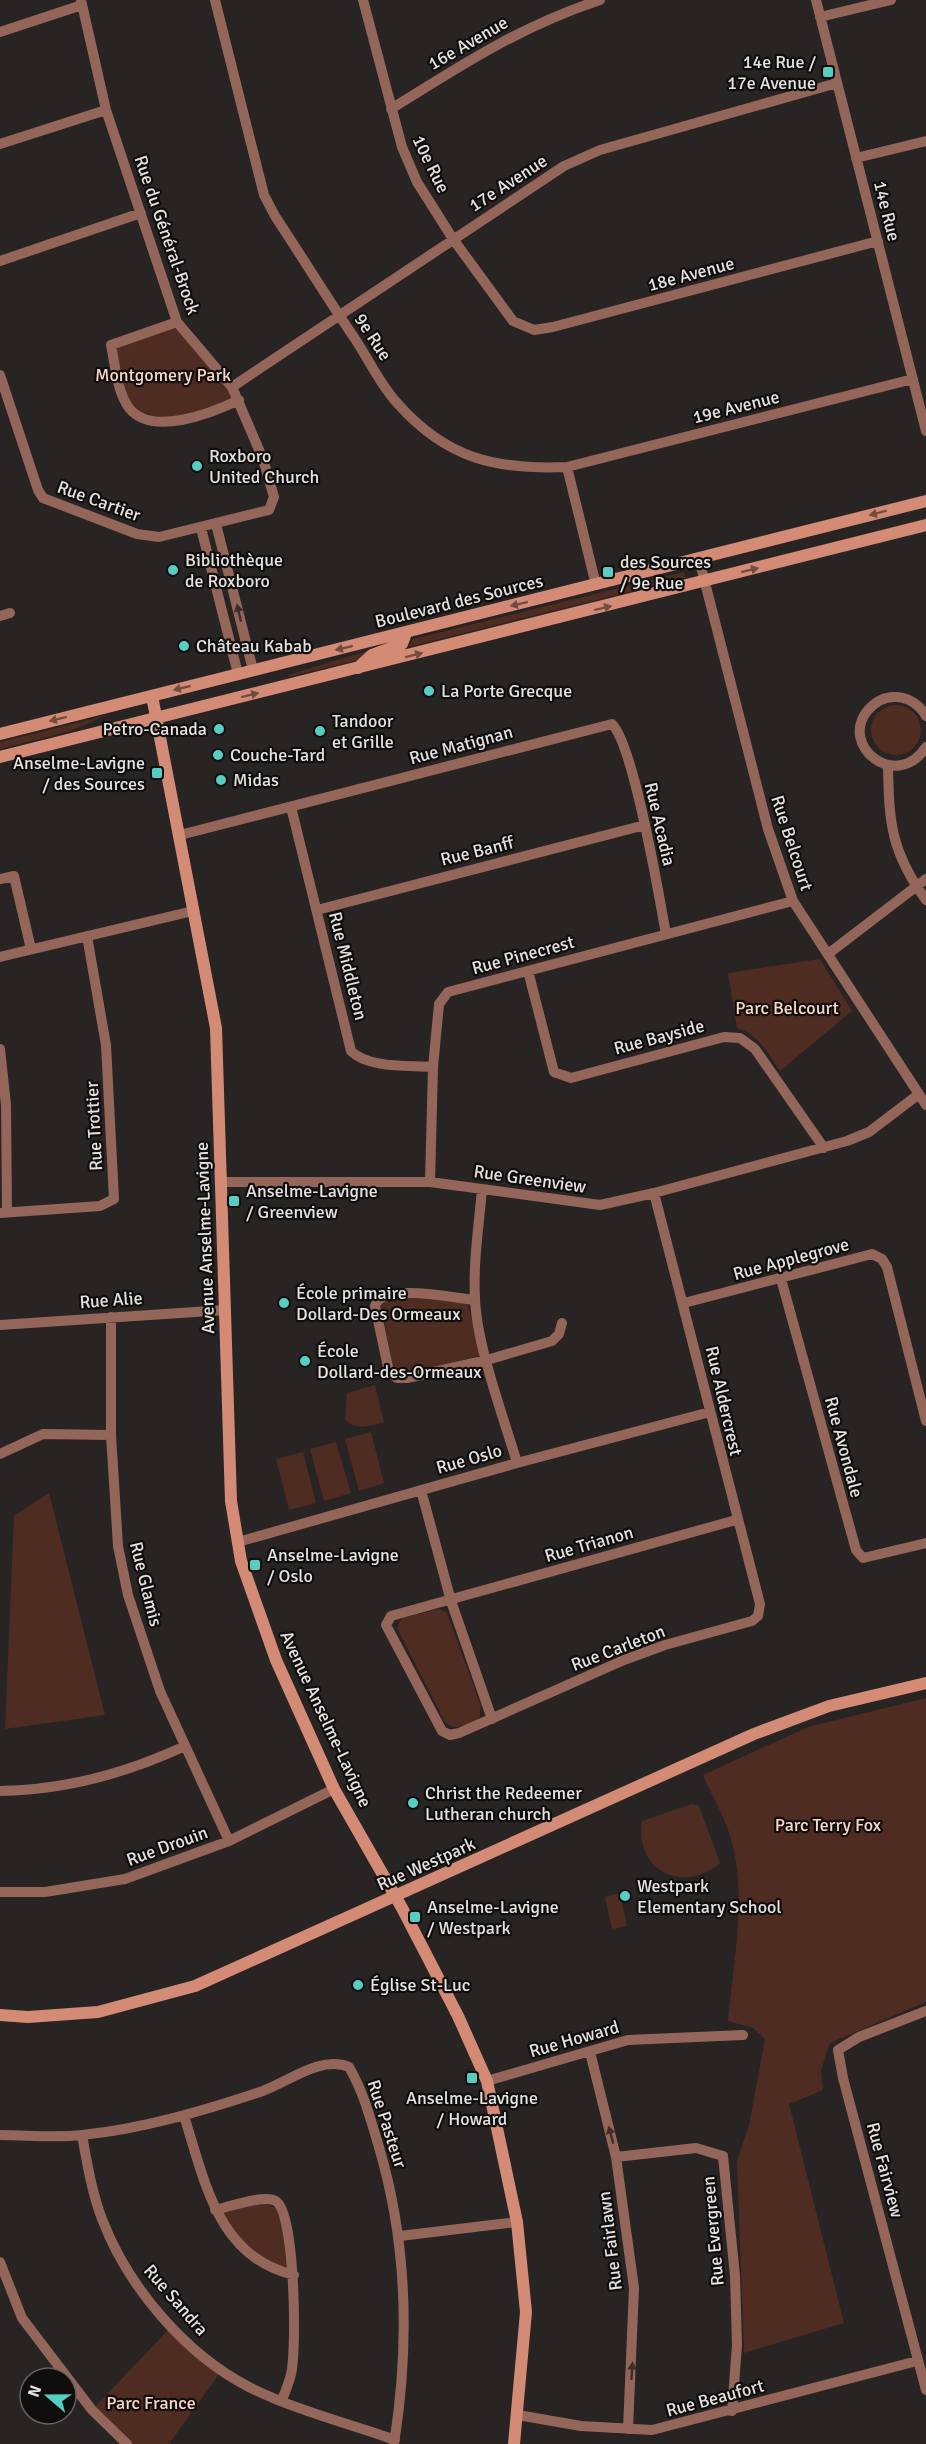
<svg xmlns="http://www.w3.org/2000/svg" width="926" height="2444" viewBox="0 0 926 2444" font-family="Signika,sans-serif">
  <rect width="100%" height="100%" fill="#282423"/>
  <path fill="#4f2c22" d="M177,322L239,400L173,420L133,411L121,396L116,342Z
    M684,572L685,578L408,647L413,639Z
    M374,649L358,660L288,677V675Z
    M871 730a25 25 0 1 1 50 0a25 25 0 1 1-50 0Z
    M105,716L70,731L0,749V742Z
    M820,959L852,1011L780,1071C768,1053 758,1034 737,1028L728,973Z
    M400,1297L467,1302L481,1355L409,1375L399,1374L393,1369L381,1306L387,1300Z
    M375,1385L384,1422C368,1426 358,1431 345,1420L347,1393Z
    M371,1432L384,1483L359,1491L345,1439Z
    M336,1442L351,1493L324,1501L310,1449Z
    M303,1452L316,1503L289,1510L276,1459Z
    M49,1493L105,1715L5,1729L14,1516Z
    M439,1609L447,1613L481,1706L479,1719C468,1723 455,1733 445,1722L397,1628L402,1618Z
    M926,1698V2002L830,2043L821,2070L823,2090L789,2104L844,2323L744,2353L737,2161L749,2125L765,2039L753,2028L728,2021C733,1963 747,1900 732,1843C727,1820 712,1797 703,1775L808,1727Z
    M692,1804L699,1806L720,1863C683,1895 634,1870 642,1821Z
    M620,1893L627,1926L612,1929L605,1897Z
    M261,2202L276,2208L282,2220L288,2269C257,2264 238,2236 220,2212Z
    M172,2326L222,2370L169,2444H127L92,2410Z"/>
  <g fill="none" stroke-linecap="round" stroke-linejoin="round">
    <path stroke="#946659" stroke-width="10" d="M215,0L264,195L275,216C302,257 328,299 355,339C369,360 381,386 398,404C447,459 496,470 567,467L913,379
      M363,0L402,147L417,182L453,239L513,321L534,330L553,327L878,241
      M816,0L926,431
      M820,17L891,0
      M0,32L82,5
      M391,109C461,65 521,26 600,0
      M0,144L106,110
      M856,158L926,141
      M0,261L141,213
      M177,322L111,345C115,364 117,392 129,408C152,437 212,413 239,400
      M0,375L38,490L43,498L137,534L159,537L269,510L274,497L263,459L232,387L177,322L106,110L81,0
      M232,387L564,166L600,150L837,83
      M567,467L596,585
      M216,524L253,670
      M201,528L238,674
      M699,559L768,829L793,901L926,1105
      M0,616L10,613
      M926,716C920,705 909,698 897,697C885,696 875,702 868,710C838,746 897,792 926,747
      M888,766C889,823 891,852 926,900
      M291,807L351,1051C369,1069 409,1065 433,1067
      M180,835L612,724C634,746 659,896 666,934
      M0,879L14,876L31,949
      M317,910L645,825
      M828,954L926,879
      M0,957L193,911
      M528,971L554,1072L571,1078L724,1037L740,1038L755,1049L824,1148
      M0,1049L6,1105L7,1211
      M222,1182H430L600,1205L654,1193L847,1141L869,1132L919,1094
      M430,1182L433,1067L439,1004L448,992L793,901
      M482,1189C479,1225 473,1262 475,1299C477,1347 503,1415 517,1463
      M654,1193L760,1604L758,1616L752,1621L665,1645L624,1660L459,1733L450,1735L442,1731L386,1625L391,1616L736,1520
      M0,1213L100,1206L114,1199L106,1045L87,936
      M781,1279L856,1550L863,1558L926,1543
      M475,1300C454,1298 382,1282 375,1306L389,1372L397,1378H407L487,1360L552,1341L559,1334L562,1323
      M684,1303L872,1254L882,1259L887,1267L926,1421
      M111,1317V1435L118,1546L128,1595L160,1691L229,1841
      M0,1325L225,1310
      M0,1454L43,1434L111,1435
      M421,1490L451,1601L492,1719
      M238,1542L517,1463L710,1412
      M0,1791C65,1790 127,1773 185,1746
      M0,1892H45L125,1879L229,1841L334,1789
      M926,2011L859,2037L838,2050L843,2078L926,2390
      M590,2052L616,2157L634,2288L628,2429
      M487,2081L628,2040L743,2035
      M184,2116C205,2181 217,2257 294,2275
      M0,2135C27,2135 55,2138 82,2135C142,2129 203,2111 260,2092C287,2083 320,2055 349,2067C363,2091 370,2117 378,2144C408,2243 410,2342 394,2444
      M82,2135C87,2163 92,2193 102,2219C128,2287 185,2354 249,2387C295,2410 347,2423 395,2440
      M616,2157L696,2148L723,2156L735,2276L737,2345L732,2411
      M215,2210C228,2207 267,2193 277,2202C295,2217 297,2350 291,2374C289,2383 285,2392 282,2400
      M400,2236L517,2222
      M0,2262L22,2318L92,2410L127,2444
      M518,2415L581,2426L652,2430L917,2361"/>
    <path stroke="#d48b75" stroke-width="12" d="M358,668L372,655L402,644L406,633
      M152,696L216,1028L231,1501L241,1561L276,1660L334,1789L402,1908L458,2016L487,2081L517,2222L526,2312L514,2444
      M0,734L926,501
      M0,757L926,525
      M0,2015L28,2017L98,2012L195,1986L754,1734L829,1706L926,1683"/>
  </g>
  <defs><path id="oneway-solid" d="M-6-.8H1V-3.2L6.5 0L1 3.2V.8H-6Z" transform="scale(1.5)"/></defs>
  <g fill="#724c41">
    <use href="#oneway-solid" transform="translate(878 513) rotate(165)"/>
    <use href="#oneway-solid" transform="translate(750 570) rotate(-14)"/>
    <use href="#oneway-solid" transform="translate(519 604) rotate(166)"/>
    <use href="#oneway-solid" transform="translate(603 608) rotate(-14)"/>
    <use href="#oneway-solid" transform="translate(344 648) rotate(166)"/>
    <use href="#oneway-solid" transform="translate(414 655) rotate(-14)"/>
    <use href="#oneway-solid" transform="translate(182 688) rotate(166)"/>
    <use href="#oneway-solid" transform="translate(250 695) rotate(-14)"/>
    <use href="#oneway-solid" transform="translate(58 719) rotate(166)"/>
  </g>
  <g fill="#3e2d28">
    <use href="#oneway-solid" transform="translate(239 613) rotate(-103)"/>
    <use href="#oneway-solid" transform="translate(611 2135) rotate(-105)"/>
    <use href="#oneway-solid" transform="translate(632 2371) rotate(-86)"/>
  </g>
  <g fill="#56cec3" stroke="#100e0d" stroke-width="2">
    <rect x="822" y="66" width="12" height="12" rx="3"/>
    <circle cx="197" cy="466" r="6"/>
    <circle cx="173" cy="570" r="6"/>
    <rect x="602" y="566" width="12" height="12" rx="3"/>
    <circle cx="184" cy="646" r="6"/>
    <circle cx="429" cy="691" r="6"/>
    <circle cx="219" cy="729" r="6"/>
    <circle cx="320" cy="731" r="6"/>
    <circle cx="218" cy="755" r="6"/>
    <rect x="151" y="767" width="12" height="12" rx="3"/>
    <circle cx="221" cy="780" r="6"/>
    <rect x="228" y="1195" width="12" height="12" rx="3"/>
    <circle cx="284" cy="1303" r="6"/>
    <circle cx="305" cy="1361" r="6"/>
    <rect x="249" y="1559" width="12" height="12" rx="3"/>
    <circle cx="413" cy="1803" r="6"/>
    <circle cx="625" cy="1896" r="6"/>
    <rect x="409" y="1911" width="12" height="12" rx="3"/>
    <circle cx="358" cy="1985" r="6"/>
    <rect x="466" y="2072" width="12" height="12" rx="3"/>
  </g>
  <g text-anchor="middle" stroke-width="4.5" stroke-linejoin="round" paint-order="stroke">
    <g font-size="18" fill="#e4e1e0" stroke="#100e0d">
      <text transform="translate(468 43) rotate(-30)" y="6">16e Avenue</text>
      <text transform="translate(431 164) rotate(64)" y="6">10e Rue</text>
      <text transform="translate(508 183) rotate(-33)" y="6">17e Avenue</text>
      <text transform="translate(887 211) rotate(76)" y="6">14e Rue</text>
      <text transform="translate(167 235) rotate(71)" y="6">Rue du Général-Brock</text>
      <text transform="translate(691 274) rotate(-15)" y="6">18e Avenue</text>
      <text transform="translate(373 337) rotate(57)" y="6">9e Rue</text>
      <text transform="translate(736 407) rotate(-14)" y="6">19e Avenue</text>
      <text transform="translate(99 501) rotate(20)" y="6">Rue Cartier</text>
      <text transform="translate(459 601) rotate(-14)" y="6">Boulevard des Sources</text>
      <text transform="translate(461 745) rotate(-15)" y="6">Rue Matignan</text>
      <text transform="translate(660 824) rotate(77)" y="6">Rue Acadia</text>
      <text transform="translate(792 843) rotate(72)" y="6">Rue Belcourt</text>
      <text transform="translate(477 851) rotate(-14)" y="6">Rue Banff</text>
      <text transform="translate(523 955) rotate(-15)" y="6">Rue Pinecrest</text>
      <text transform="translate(348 966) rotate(76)" y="6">Rue Middleton</text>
      <text transform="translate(659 1037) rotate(-15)" y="6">Rue Bayside</text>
      <text transform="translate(94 1126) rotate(-93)" y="6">Rue Trottier</text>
      <text transform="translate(530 1179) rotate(8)" y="6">Rue Greenview</text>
      <text transform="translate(205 1238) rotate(-92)" y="6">Avenue Anselme-Lavigne</text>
      <text transform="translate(791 1259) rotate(-15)" y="6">Rue Applegrove</text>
      <text transform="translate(111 1300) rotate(-4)" y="6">Rue Alie</text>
      <text transform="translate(724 1401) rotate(77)" y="6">Rue Aldercrest</text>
      <text transform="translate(844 1447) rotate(75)" y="6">Rue Avondale</text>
      <text transform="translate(469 1459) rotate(-16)" y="6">Rue Oslo</text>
      <text transform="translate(589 1544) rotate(-16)" y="6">Rue Trianon</text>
      <text transform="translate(146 1584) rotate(76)" y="6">Rue Glamis</text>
      <text transform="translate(618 1648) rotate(-21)" y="6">Rue Carleton</text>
      <text transform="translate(326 1719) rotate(65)" y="6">Avenue Anselme-Lavigne</text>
      <text transform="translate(167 1846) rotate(-20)" y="6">Rue Drouin</text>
      <text transform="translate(426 1864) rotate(-24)" y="6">Rue Westpark</text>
      <text transform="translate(574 2039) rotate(-16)" y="6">Rue Howard</text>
      <text transform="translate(387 2124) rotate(72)" y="6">Rue Pasteur</text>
      <text transform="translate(885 2170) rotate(75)" y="6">Rue Fairview</text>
      <text transform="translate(713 2231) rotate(-95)" y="6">Rue Evergreen</text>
      <text transform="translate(610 2241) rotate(-97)" y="6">Rue Fairlawn</text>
      <text transform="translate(176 2300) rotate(49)" y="6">Rue Sandra</text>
      <text transform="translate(715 2398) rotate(-15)" y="6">Rue Beaufort</text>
    </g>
    <g font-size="18" fill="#e4e1e0" stroke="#100e0d" text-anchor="start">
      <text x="816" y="68" text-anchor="end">14e Rue /<tspan x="816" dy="21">17e Avenue</tspan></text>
      <text x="209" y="462">Roxboro<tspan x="209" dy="21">United Church</tspan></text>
      <text x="185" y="566">Bibliothèque<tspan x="185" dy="21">de Roxboro</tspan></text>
      <text x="620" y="568">des Sources<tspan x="620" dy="21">/ 9e Rue</tspan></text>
      <text x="196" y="652">Château Kabab</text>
      <text x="441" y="697">La Porte Grecque</text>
      <text x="332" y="727">Tandoor<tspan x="332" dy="21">et Grille</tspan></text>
      <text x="207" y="735" text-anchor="end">Petro-Canada</text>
      <text x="230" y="761">Couche-Tard</text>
      <text x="145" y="769" text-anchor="end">Anselme-Lavigne<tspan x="145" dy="21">/ des Sources</tspan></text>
      <text x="233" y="786">Midas</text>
      <text x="246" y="1197">Anselme-Lavigne<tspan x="246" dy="21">/ Greenview</tspan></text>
      <text x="296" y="1299">École primaire<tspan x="296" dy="21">Dollard-Des Ormeaux</tspan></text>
      <text x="317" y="1357">École<tspan x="317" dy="21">Dollard-des-Ormeaux</tspan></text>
      <text x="267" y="1561">Anselme-Lavigne<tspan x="267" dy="21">/ Oslo</tspan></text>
      <text x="425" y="1799">Christ the Redeemer<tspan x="425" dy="21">Lutheran church</tspan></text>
      <text x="637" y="1892">Westpark<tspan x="637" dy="21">Elementary School</tspan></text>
      <text x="427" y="1913">Anselme-Lavigne<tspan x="427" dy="21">/ Westpark</tspan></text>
      <text x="370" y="1991">Église St-Luc</text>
      <text x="472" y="2104" text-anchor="middle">Anselme-Lavigne<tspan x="472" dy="21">/ Howard</tspan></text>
    </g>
    <g font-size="18" fill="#fad5ca" stroke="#100e0d">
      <text x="163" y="381">Montgomery Park</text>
      <text x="787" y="1014">Parc Belcourt</text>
      <text x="828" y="1831">Parc Terry Fox</text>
      <text x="151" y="2409">Parc France</text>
    </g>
  </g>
  <g transform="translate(48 2396) rotate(290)"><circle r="28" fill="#100e0d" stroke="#656261" stroke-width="1.5"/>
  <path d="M0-4.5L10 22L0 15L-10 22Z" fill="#56cec3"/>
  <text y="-9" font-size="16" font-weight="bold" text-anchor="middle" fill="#e4e1e0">N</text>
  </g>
</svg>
